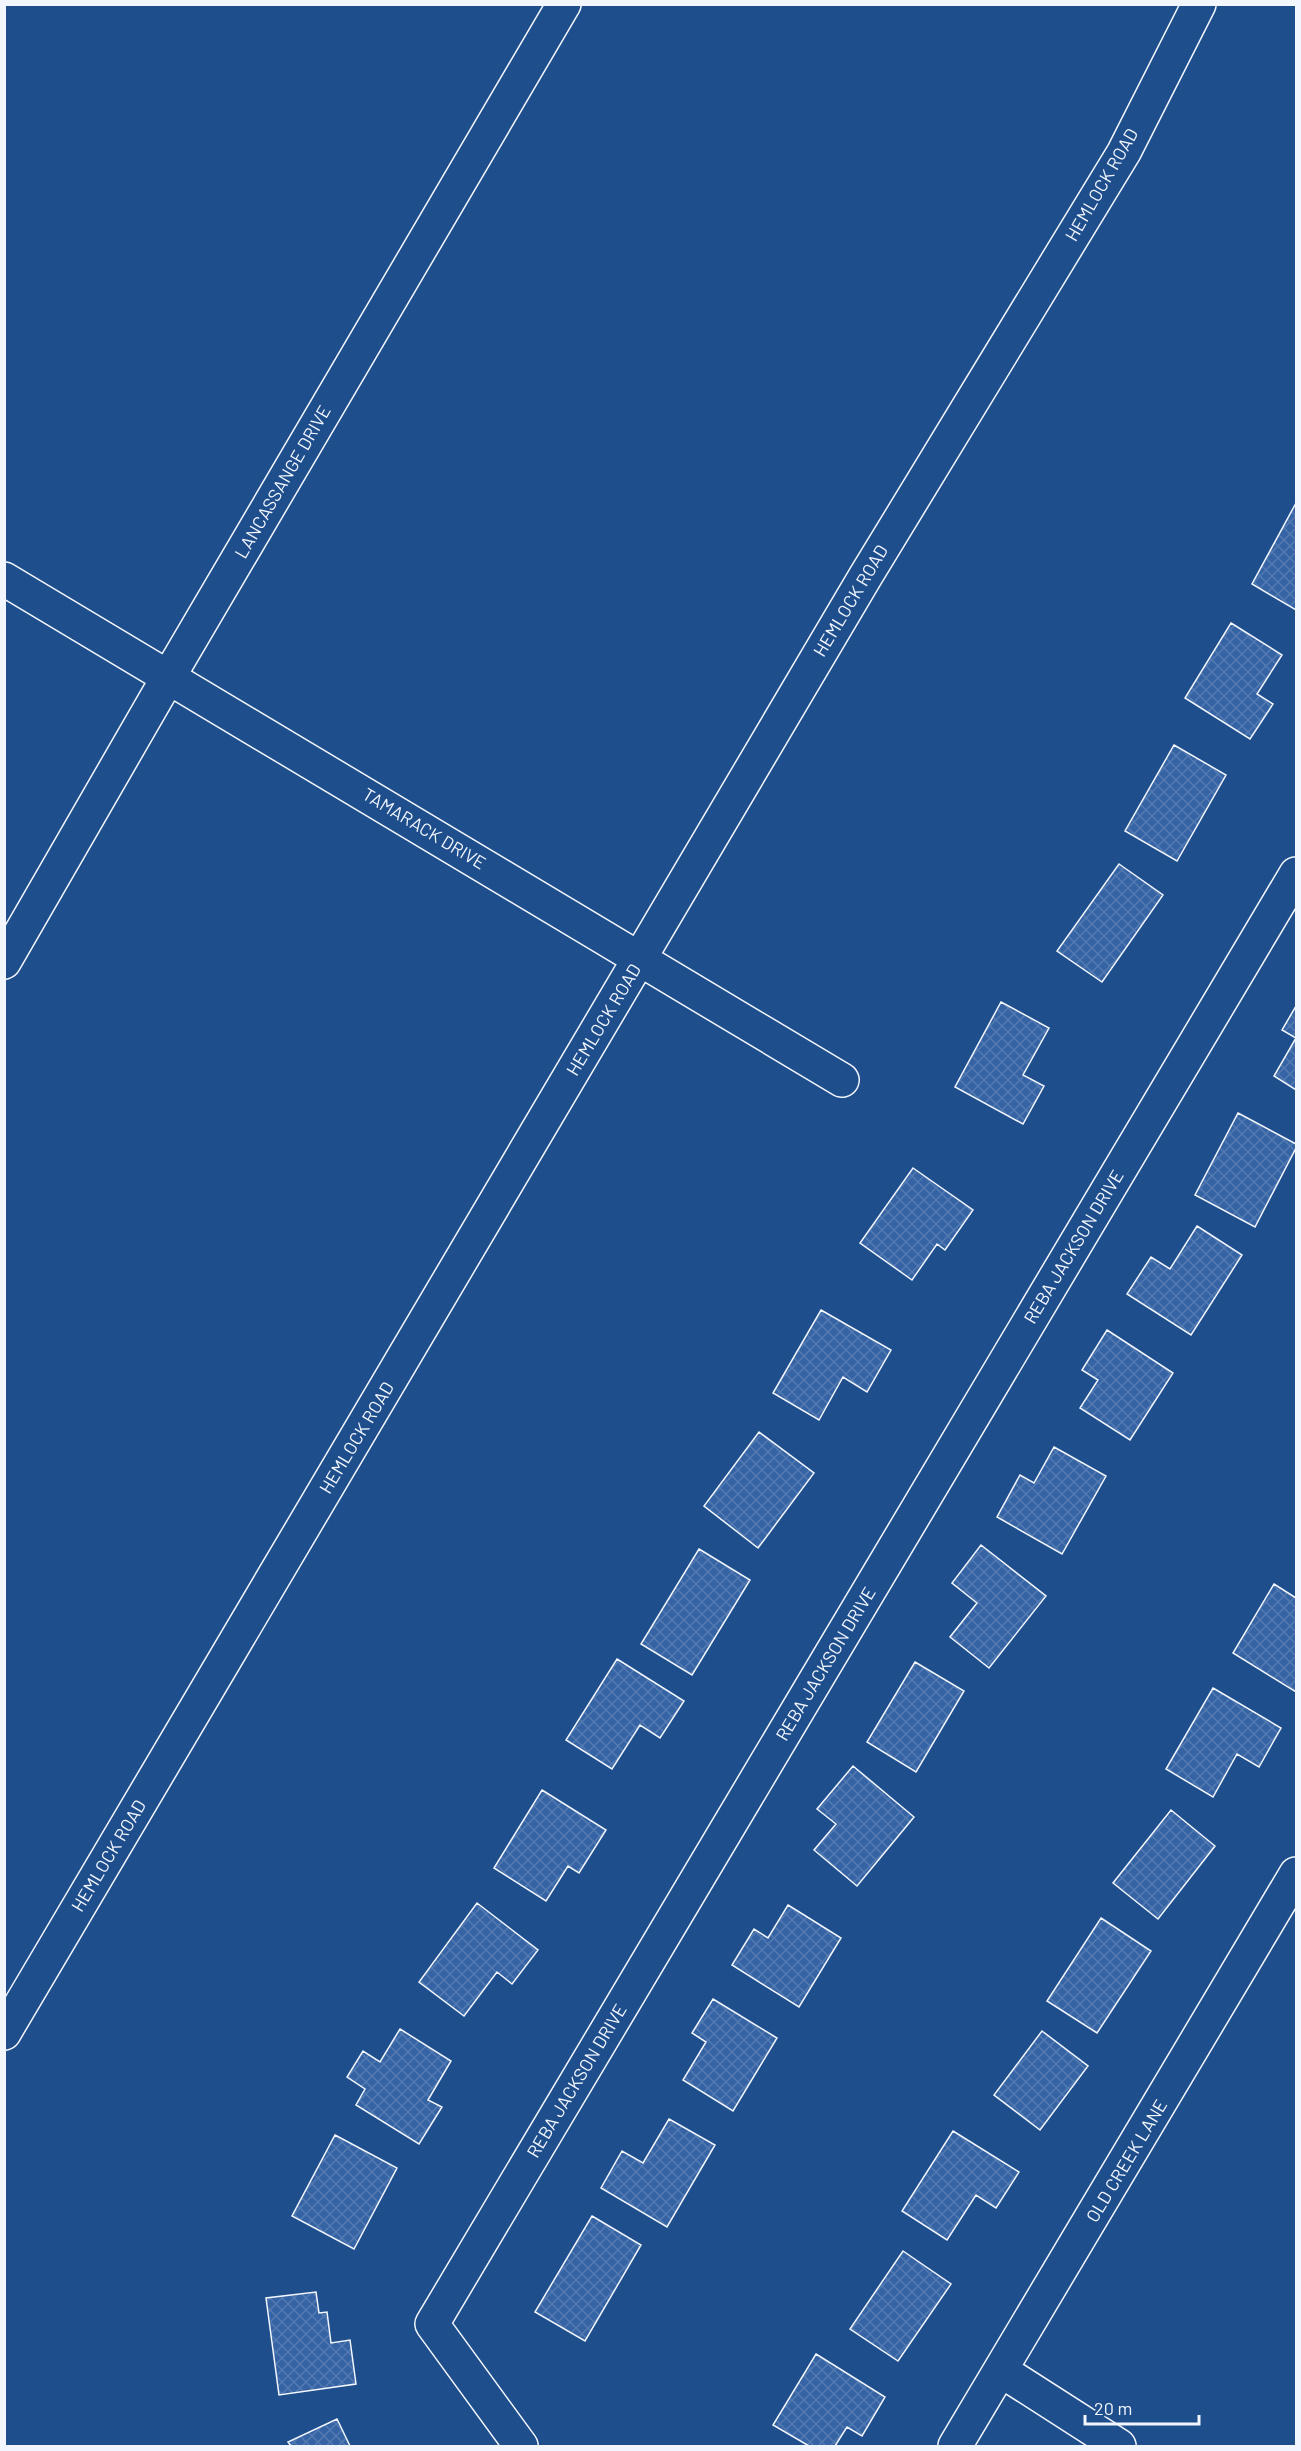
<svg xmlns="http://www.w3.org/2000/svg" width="1301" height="2451" viewBox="0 0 1301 2451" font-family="Barlow,sans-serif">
  <defs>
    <pattern id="building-cross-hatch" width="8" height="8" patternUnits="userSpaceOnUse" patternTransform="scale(1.5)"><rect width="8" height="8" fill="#3563a3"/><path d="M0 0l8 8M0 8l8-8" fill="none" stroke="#537ab1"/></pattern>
  </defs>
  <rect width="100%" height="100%" fill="#1f4e8c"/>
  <path fill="url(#building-cross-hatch)" stroke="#f2f6ff" stroke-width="1.5" d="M1296,503V610L1252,584Z
    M1231,623L1282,655L1257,694L1273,704L1250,739L1185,698Z
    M1174,745L1226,775L1177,861L1125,831Z
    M1119,864L1163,895L1102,982L1057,951Z
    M1001,1002L1049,1028L1023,1075L1044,1086L1023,1124L955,1087Z
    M1296,1006V1090L1274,1076L1296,1038L1282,1030Z
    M1238,1113L1296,1144V1148L1255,1227L1195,1195Z
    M913,1168L973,1210L945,1250L937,1244L912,1280L860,1243Z
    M1197,1226L1242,1255L1191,1335L1127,1294L1151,1257L1170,1269Z
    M821,1310L891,1350L867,1392L843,1377L819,1420L773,1393Z
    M1107,1330L1173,1373L1130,1440L1080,1408L1098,1380L1082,1370Z
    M759,1432L814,1473L758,1548L704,1506Z
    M1054,1447L1106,1476L1062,1554L997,1517L1020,1475L1034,1483Z
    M981,1545L1046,1596L989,1668L950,1637L977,1603L952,1583Z
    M699,1549L750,1580L692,1675L641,1644Z
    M1274,1584L1296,1598V1692L1233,1653Z
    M617,1659L684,1701L660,1738L640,1725L612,1769L566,1740Z
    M915,1662L964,1691L916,1772L867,1742Z
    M1213,1688L1281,1728L1259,1767L1237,1754L1213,1797L1166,1769Z
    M853,1766L914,1817L857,1886L814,1850L836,1824L817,1809Z
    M542,1790L606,1830L579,1873L568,1866L546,1901L494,1868Z
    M1171,1810L1215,1846L1158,1919L1113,1883Z
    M477,1903L538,1950L512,1984L497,1972L464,2016L419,1982Z
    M788,1905L841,1938L799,2007L732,1965L754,1929L768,1938Z
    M1101,1918L1151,1951L1097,2033L1047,2001Z
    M713,1999L777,2038L733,2111L683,2080L706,2042L692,2033Z
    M400,2029L451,2061L428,2100L442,2107L419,2144L356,2105L365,2089L347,2077L363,2051L380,2062Z
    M1042,2031L1088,2066L1040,2130L994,2095Z
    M669,2119L715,2145L667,2227L601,2188L622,2151L643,2163Z
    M953,2131L1019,2172L996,2208L976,2195L947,2240L902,2211Z
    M335,2135L397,2168L354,2249L292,2216Z
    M592,2216L641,2245L585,2341L535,2312Z
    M903,2251L951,2284L898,2361L850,2329Z
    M316,2292L319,2313L327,2312L331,2343L350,2340L356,2384L279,2395L266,2298Z
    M816,2354L885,2397L862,2436L847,2427L835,2446H809L773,2425Z
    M337,2419L350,2446H291L288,2442Z"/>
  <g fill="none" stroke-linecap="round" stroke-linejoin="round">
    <defs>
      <path id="minor" d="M4,579L842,1080
        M4,962L169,676L564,4
        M4,2033L865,577L1124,152L1199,4
        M1002,2371L1119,2446
        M521,2446L432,2324L1296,874
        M955,2446L1296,1874"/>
    </defs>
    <use href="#minor" stroke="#f2f6ff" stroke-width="36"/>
    <use href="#minor" stroke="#1f4e8c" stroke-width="33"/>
  </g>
  <g text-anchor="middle" stroke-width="4.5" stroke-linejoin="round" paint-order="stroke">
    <g font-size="18" fill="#f2f6ff" stroke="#1f4e8c">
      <text transform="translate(1102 185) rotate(-60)" y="6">HEMLOCK ROAD</text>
      <text transform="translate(283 482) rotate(-60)" y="6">LANCASSANGE DRIVE</text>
      <text transform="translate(851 601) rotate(-59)" y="6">HEMLOCK ROAD</text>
      <text transform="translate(424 829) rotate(31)" y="6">TAMARACK DRIVE</text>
      <text transform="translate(604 1020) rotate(-59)" y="6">HEMLOCK ROAD</text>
      <text transform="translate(1074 1247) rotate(-59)" y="6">REBA JACKSON DRIVE</text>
      <text transform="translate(357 1438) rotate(-59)" y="6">HEMLOCK ROAD</text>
      <text transform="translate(826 1664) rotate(-59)" y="6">REBA JACKSON DRIVE</text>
      <text transform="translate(109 1856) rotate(-59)" y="6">HEMLOCK ROAD</text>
      <text transform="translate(577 2081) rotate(-59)" y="6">REBA JACKSON DRIVE</text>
      <text transform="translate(1127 2161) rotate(-59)" y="6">OLD CREEK LANE</text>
    </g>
  </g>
  <rect width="1301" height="2451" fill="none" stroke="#f2f6ff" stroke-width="12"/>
  <path d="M1085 2415v9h114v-9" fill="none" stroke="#f2f6ff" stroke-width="3"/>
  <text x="1094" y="2415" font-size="18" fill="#f2f6ff" stroke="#1f4e8c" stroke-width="4.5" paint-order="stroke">20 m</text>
</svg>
